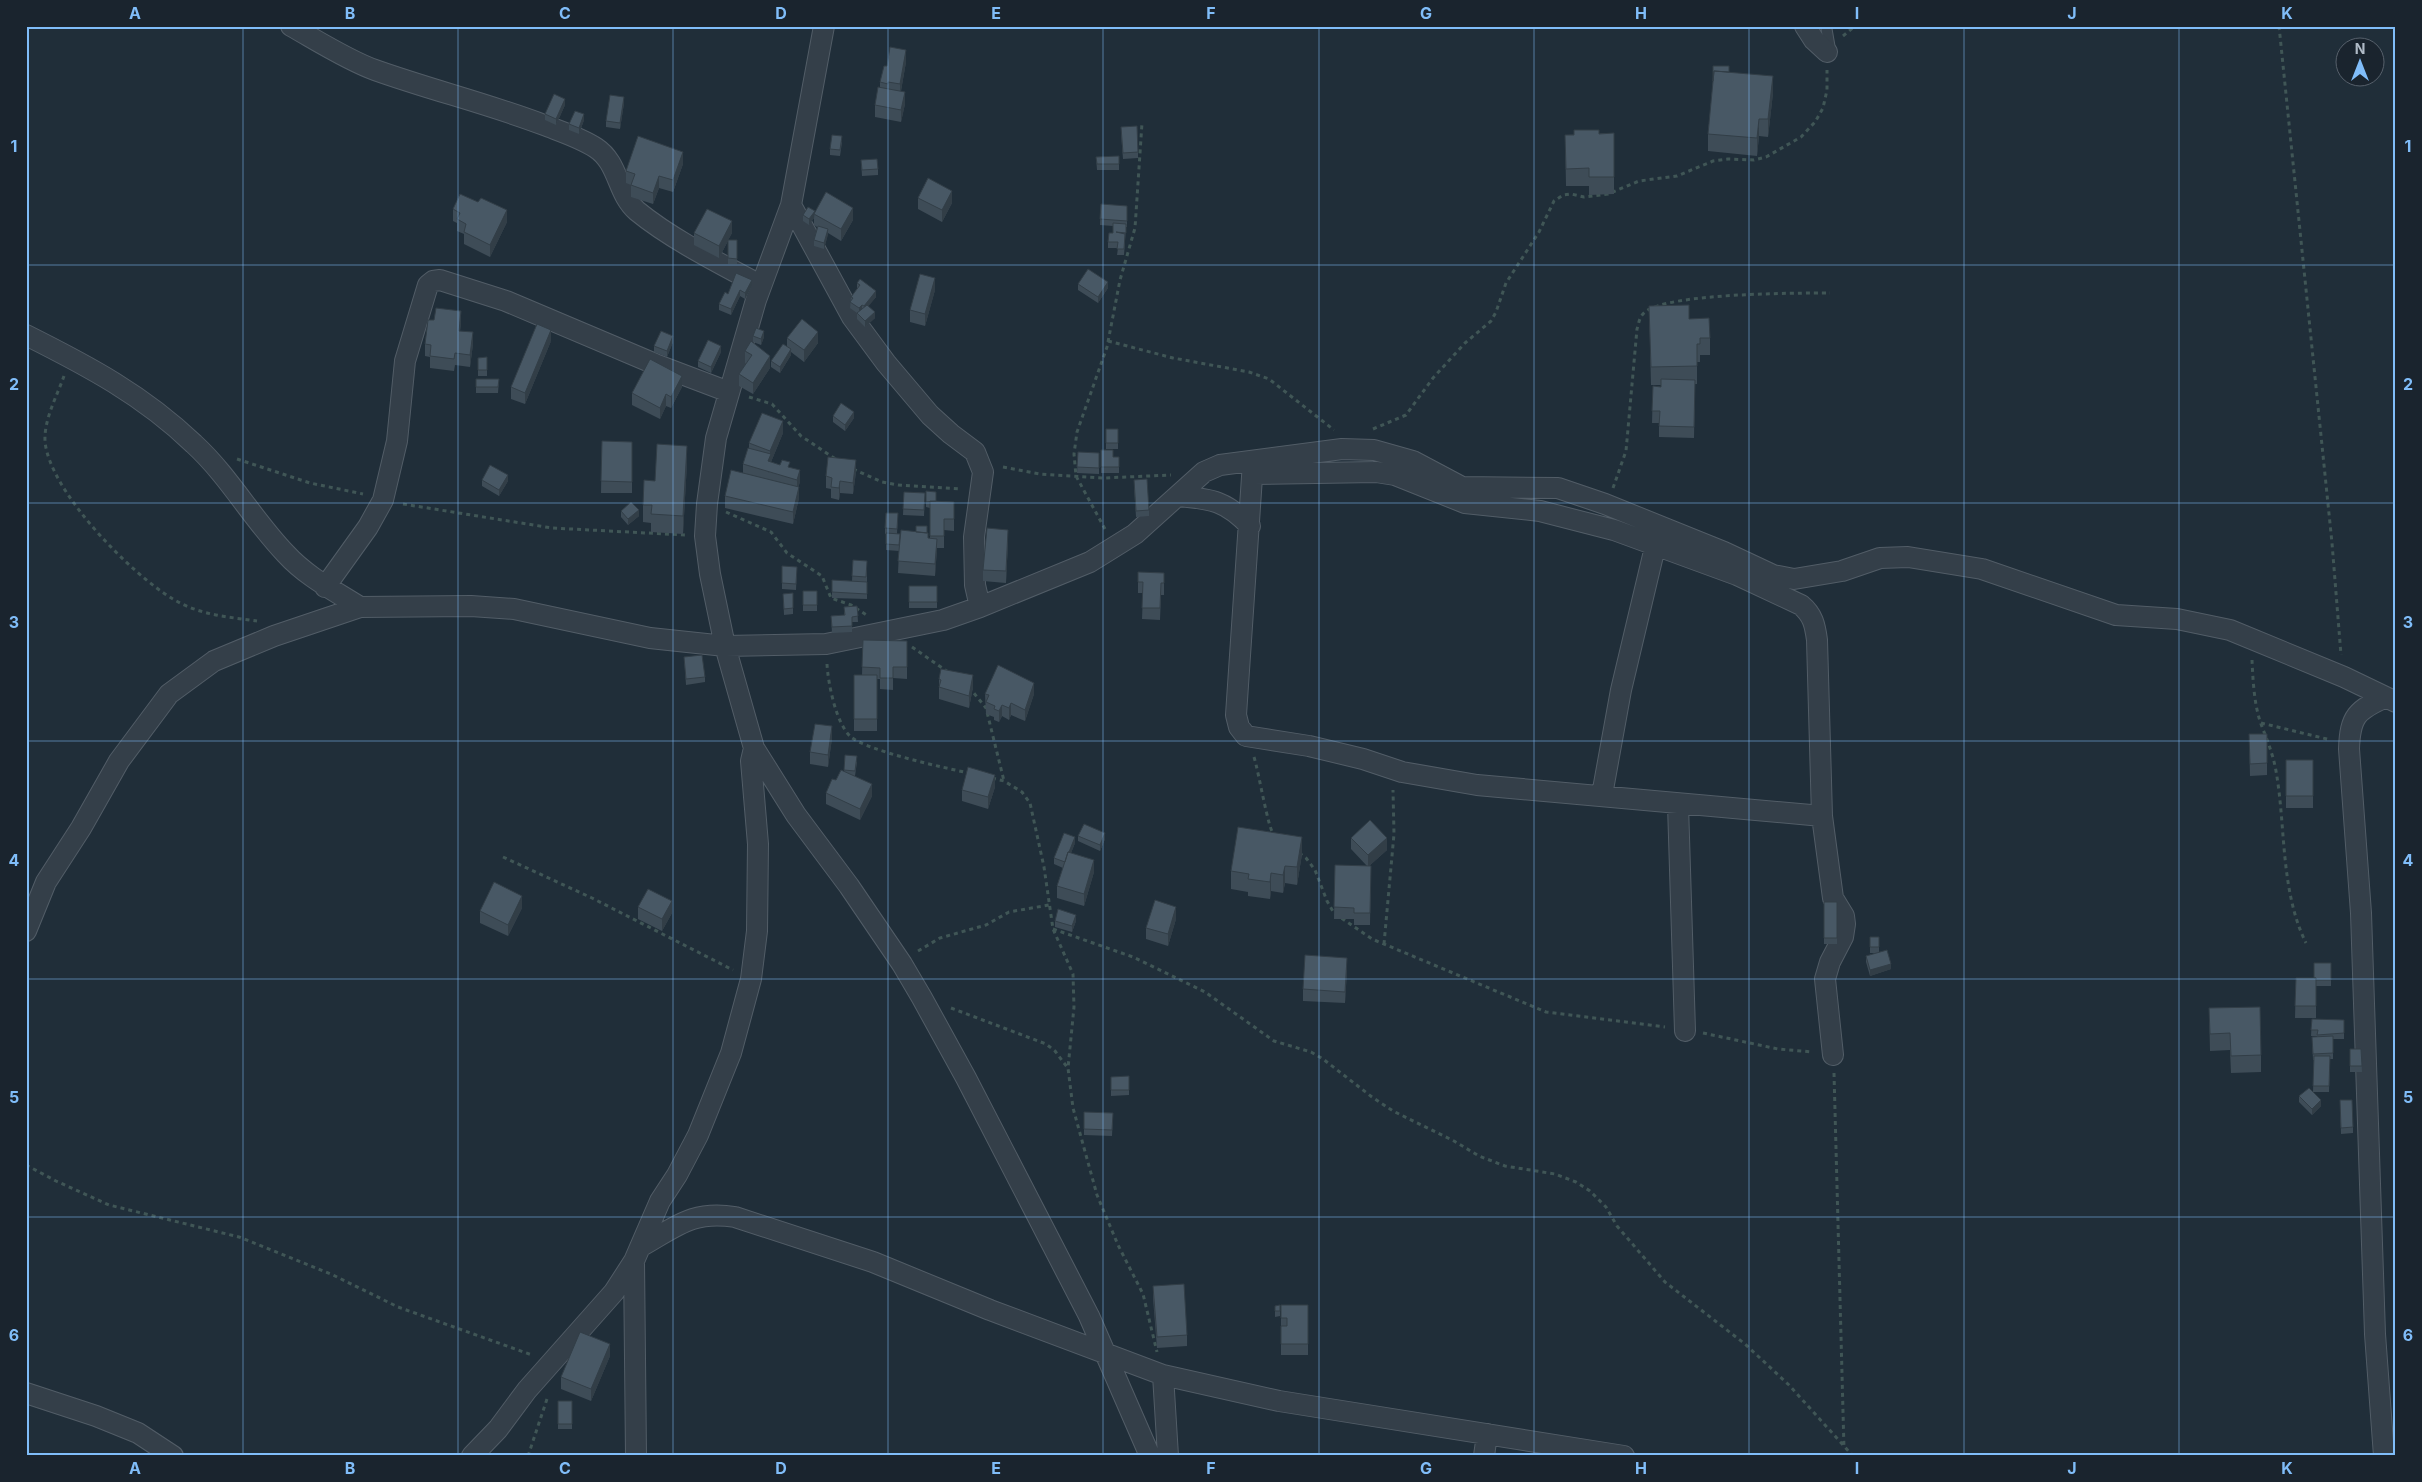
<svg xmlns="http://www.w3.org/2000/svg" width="2422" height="1482" viewBox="0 0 2422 1482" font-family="Inter,sans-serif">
  <rect width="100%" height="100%" fill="#202e39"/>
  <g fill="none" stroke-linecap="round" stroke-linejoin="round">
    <defs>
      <path id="lane" d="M1826,26L1830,49"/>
      <path id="street" d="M291,26C316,40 349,61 375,70C431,90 489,104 544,125C562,132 581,138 596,148C619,163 617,194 637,211C671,239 721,264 760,285
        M824,26L791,205L756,300L716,438L707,504L705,536L710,574L725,646L754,748L796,815L849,886L902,964L922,998L966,1078L1089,1316L1150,1456
        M1805,26L1814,40L1827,52
        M791,205L852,317L886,363L930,415L951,434L975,452L983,472L974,537L975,585L980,607
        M26,335C88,366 143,395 194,444C229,476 253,520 286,554C307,577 335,591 360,607
        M1253,462L1236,715L1239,727L1246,736L1309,746L1363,759L1402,772L1477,785L1822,816
        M1253,474L1376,472L1395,475L1465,503L1540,511L1614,530L1737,575L1801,605C1813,615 1815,625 1817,640L1822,816L1833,898L1844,916L1845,924L1843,937L1830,962L1825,979L1833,1055
        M1179,496C1212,499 1226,501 1250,526
        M325,587L368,527L383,500L397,441L405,361L428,285L433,281L440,280L506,301L655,364L729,392
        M1602,795L1621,690L1655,547
        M1678,805L1685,1031
        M26,931L46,882L81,828L119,761L169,694L214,661L274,636L360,607L471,606L514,609L650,638L725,646L826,644L943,620L980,607L1090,562L1135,534L1204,472L1220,465L1342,449L1374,450L1413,461L1462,487L1558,488L1605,504L1724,552L1773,575L1794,579L1842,571L1880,558L1908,557L1982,569L2116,615L2177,619L2230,630L2344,677L2396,702
        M640,1247C676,1227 692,1210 735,1217L873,1262L990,1310L1163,1375L1279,1401L1624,1456
        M634,1261L636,1456
        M1163,1375L1168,1456
        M26,1393L96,1416L138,1433L173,1456
        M472,1456L498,1429L527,1390L614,1292L634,1261L660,1201L677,1175L698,1135L731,1053L751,979L757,931L758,844L751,761L754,748
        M1484,1456L1487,1434
        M2384,1456L2375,1334L2361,913L2349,749C2350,716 2357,710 2386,697"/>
    </defs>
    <use href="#lane" stroke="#525d67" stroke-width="12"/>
    <use href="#street" stroke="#525d67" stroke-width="22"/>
    <path stroke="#405656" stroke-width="3" stroke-dasharray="4 4" stroke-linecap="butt" d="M2279,26L2332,543L2341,655
      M1843,36L1855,26
      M1108,341L1173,358L1249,372L1269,379L1334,430
      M64,376C57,396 44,419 45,441C49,491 132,575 173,599C199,615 228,617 257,621
      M749,397L772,404L801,436L837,460
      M1373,429L1406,415L1433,378L1465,343L1491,321L1496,312L1506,283L1539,232L1554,201L1563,195L1571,194L1584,197L1608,194L1639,181L1677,176L1713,161L1728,159L1754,160L1766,157L1801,137L1815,122L1823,108L1827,90V70
      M237,459L310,483L363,494
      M1003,467L1040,474L1104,478L1171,475
      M853,469L882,482L898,485L961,489
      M1613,488L1626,451L1637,329C1639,323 1639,317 1645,312C1668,293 1796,293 1830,293
      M403,504L552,528L685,535
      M726,512L771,532L787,553L822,576L831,598L851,605L868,616
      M1105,529L1076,476L1074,454L1077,432L1107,347L1120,280L1135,228L1142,123
      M912,647L948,672
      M2252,660C2253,681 2254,704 2261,724C2267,740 2273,754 2276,771C2286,827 2280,890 2306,943
      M827,664C828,683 836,724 851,737C868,751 945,768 969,773
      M969,687L986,708L1004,781
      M2261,723L2331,740
      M1254,757C1259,773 1268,829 1274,835
      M992,778L1004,781L1022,792L1030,803L1044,867L1053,929L1073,974L1074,1007L1068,1068L1073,1108L1097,1195L1118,1245L1143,1294L1157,1352
      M1299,853L1306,858L1315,870L1327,901L1334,913L1372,939L1546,1012L1665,1027
      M503,857L592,898L733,970
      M1053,929L1133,957L1205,992L1274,1041L1311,1052L1323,1059L1372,1097L1393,1111L1454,1141L1479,1156L1505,1166L1555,1174L1576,1182L1590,1191L1606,1207L1617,1226L1665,1282L1745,1344L1789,1385L1853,1456
      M1384,944L1394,834L1393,790
      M918,951L940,938L986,925L1009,912L1049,905
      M951,1008L1046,1044L1055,1051L1067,1067
      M1703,1033L1778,1049L1813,1052
      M1834,1073L1844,1449
      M26,1165L56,1181L109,1205L239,1237L333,1275L398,1307L532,1355
      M528,1456L547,1399"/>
    <use href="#lane" stroke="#343f49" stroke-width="10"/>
    <use href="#street" stroke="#343f49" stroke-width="20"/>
  </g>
  <path fill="#3e4c57" d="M906,62L901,91L905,104L901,122L875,117V105L880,87V82L887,66Z
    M1729,72L1773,93L1768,137L1759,136L1757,156L1708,151V134L1713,81Z
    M624,103L620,129L606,127V121Z
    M565,105L556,125L545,120V114Z
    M584,120L579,134L569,130V124Z
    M1121,133L1138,152V158L1123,159Z
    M1614,133V194L1589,195V186H1566L1565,135Z
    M842,142L840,156L830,155V149Z
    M1119,156V170H1097L1096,157Z
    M861,160L878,169V175L862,176Z
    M683,164L673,192L659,188L653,204L631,197V185L626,183V171Z
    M918,198L952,203L942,222L918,209Z
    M1101,204L1127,206V227H1126L1124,255H1117L1118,248H1108V242L1113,233V226L1100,225Z
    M453,209L507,222L490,257L464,244V234L457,231V223L453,221Z
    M815,213L853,220L841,241L828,233L824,249L814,246V240L817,227L814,225V218L809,225L803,221V215Z
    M694,233H732L728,240H737V264H728V241L719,258L694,245Z
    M857,283L876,297L868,306L875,318L865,327L857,319V313L850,308L851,297L857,289Z
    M1078,284L1108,288L1098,303L1078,290Z
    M752,286L745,299L740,296L731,315L719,310V304L728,294Z
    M935,290L925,326L910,322V310Z
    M1649,306L1689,319L1710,338V355H1700V362H1697V384H1695L1694,438L1659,437V423H1652L1653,386L1661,387V385H1651Z
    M461,322L460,331L473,344L470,367L455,365L454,371L430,368V357L425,356V344Z
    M753,336L764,337L761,345L753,342Z
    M787,338L818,343L804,362L791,352V355L780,373L771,367V361L787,346Z
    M551,341L525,404L511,399V387Z
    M673,342L667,357L654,352V346Z
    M745,351L770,368L753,394L739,386V374L746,364L745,363Z
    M721,352L711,373L698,367V361Z
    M487,357V376H478V358Z
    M476,379H499L498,393H476Z
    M682,387L671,408L666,406L660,419L632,405V393Z
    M833,416L854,418L845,431L833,422Z
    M1106,429H1118V449H1106Z
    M783,433L771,462L790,468L800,482L798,487L799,498L793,524L725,508V496L743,473V464L749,448V443Z
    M602,441L632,442V493H601Z
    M1101,450L1113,457H1119V473H1101Z
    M1078,452L1099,453V474L1077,473Z
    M687,463L683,534L651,532V523L643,522V505L655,481Z
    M856,472L853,494L840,493L839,500L831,498V489L826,488V476Z
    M482,480L508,481L499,496L482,486Z
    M1134,486L1149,510V516L1136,517Z
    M926,491L936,501L954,502V531L944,530V548H937L935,576L898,573L899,551L886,550V534H885V528L898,513L897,534L930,538V508L926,507Z
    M904,492L925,493L924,516L903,515Z
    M621,511L639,516L628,525L621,517Z
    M1008,541L1006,583L983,581V570Z
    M853,560L867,561V599L832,598V580L852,581Z
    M782,566L797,567L796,590L782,589Z
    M1138,572L1164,573V595H1161L1160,620L1142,619L1143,593H1138Z
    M909,586H937V608H909Z
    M803,591H817V611H803Z
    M793,593V614L784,615L783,594Z
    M857,606L858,622H852V632L832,633L831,616L844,615V607Z
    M863,640L907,641V679L893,678V690L880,689V679H877V731H854V675H862Z
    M684,657L705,677V682L686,685Z
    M939,679L973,687L969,708L939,699Z
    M985,694H1034L1025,721L1011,715L1009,720L1002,716L999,722L994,720V717L986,714Z
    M2249,734H2267V775L2250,776Z
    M832,738L828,767L810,764V752Z
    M845,755L857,762L855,776L872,796L860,820L826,804V793L844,771Z
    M2286,760H2313V808H2286Z
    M995,787L988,809L962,801V790Z
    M1078,836L1105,839L1100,851L1078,841Z
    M1351,838L1387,850L1369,866H1371L1370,925H1354V919H1334L1335,865L1367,866L1351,849Z
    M1075,843L1071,853L1094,872L1084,906L1057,898V886L1063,868L1054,864V858Z
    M1302,854L1297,885L1285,883L1283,893L1271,891L1270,899L1248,896V892L1231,889V871Z
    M1824,902H1837V944H1824Z
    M638,907L672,913L662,931L638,919Z
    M522,908L508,936L480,923V911Z
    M1176,919L1168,946L1146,939V928Z
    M1055,921H1076L1072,932L1055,927Z
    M1870,937H1879V952L1891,969L1870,976L1866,962V956L1876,953H1870Z
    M2331,963V986H2316V1018H2295L2296,978H2314Z
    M1347,970L1345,1003L1303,1001V989Z
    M2209,1008L2261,1055V1072L2231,1073L2230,1050L2210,1051Z
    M2312,1019L2344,1020V1039H2333V1059H2330L2329,1092H2313L2314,1060H2313L2312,1037H2317V1036H2311Z
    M2350,1049H2361L2362,1072H2350Z
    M1111,1077L1129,1090V1095L1111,1096Z
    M2299,1096L2321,1106L2312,1115L2299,1102Z
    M2340,1100L2353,1127V1133L2341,1134Z
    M1084,1112L1113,1113L1112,1136L1084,1135Z
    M1153,1286L1187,1335V1346L1157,1348L1153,1298Z
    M1280,1305V1316L1275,1317V1306Z
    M1281,1305H1308V1355H1281Z
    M610,1356L591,1401L561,1389V1377Z
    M558,1401H572V1429H558Z"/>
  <path fill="#323e47" d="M906,50V62L900,96V84Z
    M1773,76V93L1768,137V119Z
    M905,92V104L901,122V110Z
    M624,97V103L620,129V123Z
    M565,99V105L556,125V119Z
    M584,114V120L579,134V128Z
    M1759,119V136L1757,156V138Z
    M683,152V164L673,192V180Z
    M659,176V188L653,204V193Z
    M952,191V203L942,222V210Z
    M853,208V220L841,241V229Z
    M507,210V222L490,257V245Z
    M815,211L814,218L809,225V219Z
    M732,221V233L719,258V246Z
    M828,229V235L824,249V243Z
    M935,278V290L925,326V314Z
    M752,280V286L745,299V293Z
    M1108,282V288L1098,303V297Z
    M740,290V296L731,315V309Z
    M876,291V297L864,312V306Z
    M862,305V310L859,314V308Z
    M461,311V322L459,342V331Z
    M875,312V318L865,327V321Z
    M551,330V341L525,404V393Z
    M764,331V337L761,345V339Z
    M473,332V344L470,367V355Z
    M818,332V343L804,362V350Z
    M673,336V342L667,357V351Z
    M721,346V352L711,373V367Z
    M791,349V355L780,373V367Z
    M770,356V368L753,394V383Z
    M682,376V387L671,408V397Z
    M666,394V406L660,419V408Z
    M854,412V418L845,431V425Z
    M783,421V433L771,462V466L768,473V461L770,455V451Z
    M687,446V463L683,534V516Z
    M856,460V472L853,494V483Z
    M800,470V482L797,492V480Z
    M508,475V481L499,496V490Z
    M840,481V493L839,500V488Z
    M799,487V498L793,524V512Z
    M639,510V516L628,525V519Z
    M1008,530V541L1006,583V571Z
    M937,539V550L935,576V564Z
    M973,675V687L969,708V696Z
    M1034,683V694L1025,721V710Z
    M1011,703V715L1009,720V708Z
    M1002,705V716L999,722V711Z
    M832,726V738L828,767V755Z
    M995,775V787L988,809V797Z
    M872,784V796L860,820V809Z
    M1105,833V839L1100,851V845Z
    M1075,837V843L1065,868V862Z
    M1302,837V854L1297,885V867Z
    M1387,838V850L1368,867V855Z
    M1094,860V872L1084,906V894Z
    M1285,866V883L1283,893V875Z
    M1271,873V891L1270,899V882Z
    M522,896V908L508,936V925Z
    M672,901V913L662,931V919Z
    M1176,907V919L1168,946V934Z
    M1076,915V921L1072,932V926Z
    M1347,958V970L1345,1003V992Z
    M1891,964V969L1870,976V970Z
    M2321,1100V1106L2312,1115V1109Z
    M610,1344V1356L591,1401V1389Z"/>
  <path fill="#485865" stroke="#323e47" d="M890,47L906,50L900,84L888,82V84L880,82L884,66H887Z
    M1713,66H1729V72L1714,71L1713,81Z
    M1714,71L1773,76L1768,119H1759L1757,138L1708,134Z
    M878,87L905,92L901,110L875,105Z
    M554,94L565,99L556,119L545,114Z
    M610,95L624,97L620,123L606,121Z
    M575,111L584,114L579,128L569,124Z
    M1137,126L1138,152L1123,153L1121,127Z
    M1574,130H1599V134L1614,133V177H1589V168L1566,169L1565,135H1574Z
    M832,135L842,136L840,150L830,149Z
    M638,136L683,152L673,180L659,176L653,193L631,185L635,174L626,171Z
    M1119,156V164H1097L1096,157Z
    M877,159L878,169L862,170L861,160Z
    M928,178L952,191L942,210L918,198Z
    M826,192L853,208L841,229L814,214Z
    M460,194L478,202L481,198L507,210L490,245L464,232L466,224L457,219L460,213L453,209Z
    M1101,204L1127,206V221L1100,219Z
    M808,207L815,211L809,219L803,215Z
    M707,209L732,221L719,246L694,233Z
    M1113,223L1126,224V233L1116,232L1125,234L1124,249H1117L1118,242H1108L1109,233H1113Z
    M818,226L828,229L824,243L814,240Z
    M728,240H737V259L728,258Z
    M1088,269L1108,282L1098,297L1078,284Z
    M736,273L752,280L745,293L740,290L731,309L719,304L725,292L728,294Z
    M920,274L935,278L925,314L910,310Z
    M860,279L876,291L864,306L862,305L859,308L850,302L853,298L851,297L860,285L857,283Z
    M867,305L875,312L865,321L857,313Z
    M1689,305V319L1709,318L1710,338H1700V344H1697V366L1651,367L1649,306Z
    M436,308L461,311L459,331L473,332L470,355L455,353L454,359L430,356L431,345L425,344L428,320H434Z
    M802,319L818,332L804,350L787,338Z
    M537,324L551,330L525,393L511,387Z
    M756,328L764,331L761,339L753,336Z
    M661,331L673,336L667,351L654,346Z
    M708,340L721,346L711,367L698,361Z
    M751,341L770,356L753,383L739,374L752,355L745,351Z
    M783,344L791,349L780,367L771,361Z
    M487,357V370H478V358Z
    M650,359L682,376L671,397L666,394L660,408L632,393Z
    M476,379H499L498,387H476Z
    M1661,379L1695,380L1694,427L1659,426L1660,411H1652L1653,386L1661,387Z
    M841,403L854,412L845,425L833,416Z
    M762,413L783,421L770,451L749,443Z
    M1106,429H1118V443H1106Z
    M602,441L632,442V482L601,481Z
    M657,444L687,446L683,516L651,514L652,505H643L644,480L655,481Z
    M748,448L771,454L768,461L780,465L782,460L790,462L788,467L800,470L797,480L743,464Z
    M1101,450H1113V457H1119V467H1101Z
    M1078,452L1099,453V468L1077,467Z
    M828,457L856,460L853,483L840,481L839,488L831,487L832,478L826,476Z
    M490,465L508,475L499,490L482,480Z
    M731,470L799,487L793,512L725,496Z
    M1147,479L1149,510L1136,511L1134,480Z
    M926,491L936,492V501L926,502Z
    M904,492L925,493L924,510L903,509Z
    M930,501L954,502V519H944V536H930Z
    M631,502L639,510L628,519L621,511Z
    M886,513H898L897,529L885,528Z
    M916,526H927V533L916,532Z
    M987,528L1008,530L1006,571L983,570Z
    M901,530L928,533V538L937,539L935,564L898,561Z
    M886,533L900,534L899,545L886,544Z
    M853,560L867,561L866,577L852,576Z
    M782,566L797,567L796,584L782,583Z
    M1138,572L1164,573V583H1161L1160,608H1142L1143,582H1138Z
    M832,580L867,582V594L832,592Z
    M909,586H937V602H909Z
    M803,591H817V605H803Z
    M793,593V608L784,609L783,594Z
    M857,606L858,616L852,617V626L832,627L831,616L845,615L844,607Z
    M863,640L907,641V667H893V678H880V668L862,667Z
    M702,655L705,677L686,679L684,657Z
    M998,665L1034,683L1025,710L1011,703L1009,708L1002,705L999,711L994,709L995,706L986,702L989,695L985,694Z
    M941,669L973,675L969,696L939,687L941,680L939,679Z
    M854,675H877V719H854Z
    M815,724L832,726L828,755L810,752Z
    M2249,734H2267V763L2250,764Z
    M845,755L857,756L855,771L844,770Z
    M2286,760H2313V796H2286Z
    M968,767L995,775L988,797L962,790Z
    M841,770L872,784L860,809L826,793L832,779L836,780Z
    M1370,820L1387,838L1368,855L1351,838Z
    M1084,824L1105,833L1100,845L1078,836Z
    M1238,827L1302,837L1297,867L1285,866L1283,875L1271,873L1270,882L1248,879L1249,874L1231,871Z
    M1064,833L1075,837L1069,852H1068L1065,862L1054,858Z
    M1068,852L1094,860L1084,894L1057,886Z
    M1335,865L1371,866L1370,913H1354V908L1334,907Z
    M494,882L522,896L508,925L480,911Z
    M648,889L672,901L662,919L638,907Z
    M1155,900L1176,907L1168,934L1146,928Z
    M1824,902H1837V938H1824Z
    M1058,909L1076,915L1072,926L1055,921Z
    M1870,937H1879V947H1870Z
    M1887,950L1891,964L1870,970L1866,956Z
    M1305,955L1347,958L1345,992L1303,989Z
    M2314,963H2331V980H2316V978H2314Z
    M2296,978H2316V1006H2295Z
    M2260,1007L2261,1055L2231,1056L2230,1033L2210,1034L2209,1008Z
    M2312,1019L2344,1020V1033L2317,1035L2318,1030H2311Z
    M2333,1036V1053L2313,1054L2312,1037Z
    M2350,1049H2361L2362,1066H2350Z
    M2314,1056H2330L2329,1086H2313Z
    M1129,1076V1090H1111V1077Z
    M2309,1088L2321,1100L2312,1109L2299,1096Z
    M2340,1100H2352L2353,1127L2341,1128Z
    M1084,1112L1113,1113L1112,1130L1084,1129Z
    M1184,1284L1187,1335L1157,1337L1153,1286Z
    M1280,1305V1311H1275V1306Z
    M1281,1305H1308V1344H1281V1326H1287V1318H1281Z
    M580,1332L610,1344L591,1389L561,1377Z
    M558,1401H572V1424H558Z"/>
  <path fill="none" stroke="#80bdf9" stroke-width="1" stroke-opacity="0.55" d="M243,26V1456M458,26V1456M673,26V1456M888,26V1456M1103,26V1456M1319,26V1456M1534,26V1456M1749,26V1456M1964,26V1456M2179,26V1456M26,265H2396M26,503H2396M26,741H2396M26,979H2396M26,1217H2396"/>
  <rect width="2422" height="1482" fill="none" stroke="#1a242e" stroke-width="55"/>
  <g transform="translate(2360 62)"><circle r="24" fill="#1a242e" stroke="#56606b"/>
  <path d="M0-4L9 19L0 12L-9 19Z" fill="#80bdf9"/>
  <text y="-8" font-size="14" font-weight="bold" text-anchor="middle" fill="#afbac6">N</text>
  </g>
  <rect x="28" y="28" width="2366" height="1426" fill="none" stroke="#80bdf9" stroke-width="2"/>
  <g font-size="16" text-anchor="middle" font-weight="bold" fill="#80bdf9">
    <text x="135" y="19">A</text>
    <text x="350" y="19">B</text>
    <text x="565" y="19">C</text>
    <text x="781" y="19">D</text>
    <text x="996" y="19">E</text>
    <text x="1211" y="19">F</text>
    <text x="1426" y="19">G</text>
    <text x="1641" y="19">H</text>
    <text x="1857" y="19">I</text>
    <text x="2072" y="19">J</text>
    <text x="2287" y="19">K</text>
    <text x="14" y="152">1</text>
    <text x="2408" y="152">1</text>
    <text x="14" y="390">2</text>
    <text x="2408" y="390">2</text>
    <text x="14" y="628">3</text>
    <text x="2408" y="628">3</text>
    <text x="14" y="866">4</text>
    <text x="2408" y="866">4</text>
    <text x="14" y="1103">5</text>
    <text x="2408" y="1103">5</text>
    <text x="14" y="1341">6</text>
    <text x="2408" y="1341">6</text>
    <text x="135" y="1474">A</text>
    <text x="350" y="1474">B</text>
    <text x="565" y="1474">C</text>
    <text x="781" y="1474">D</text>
    <text x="996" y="1474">E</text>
    <text x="1211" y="1474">F</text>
    <text x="1426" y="1474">G</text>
    <text x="1641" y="1474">H</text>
    <text x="1857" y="1474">I</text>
    <text x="2072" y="1474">J</text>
    <text x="2287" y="1474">K</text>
  </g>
</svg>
